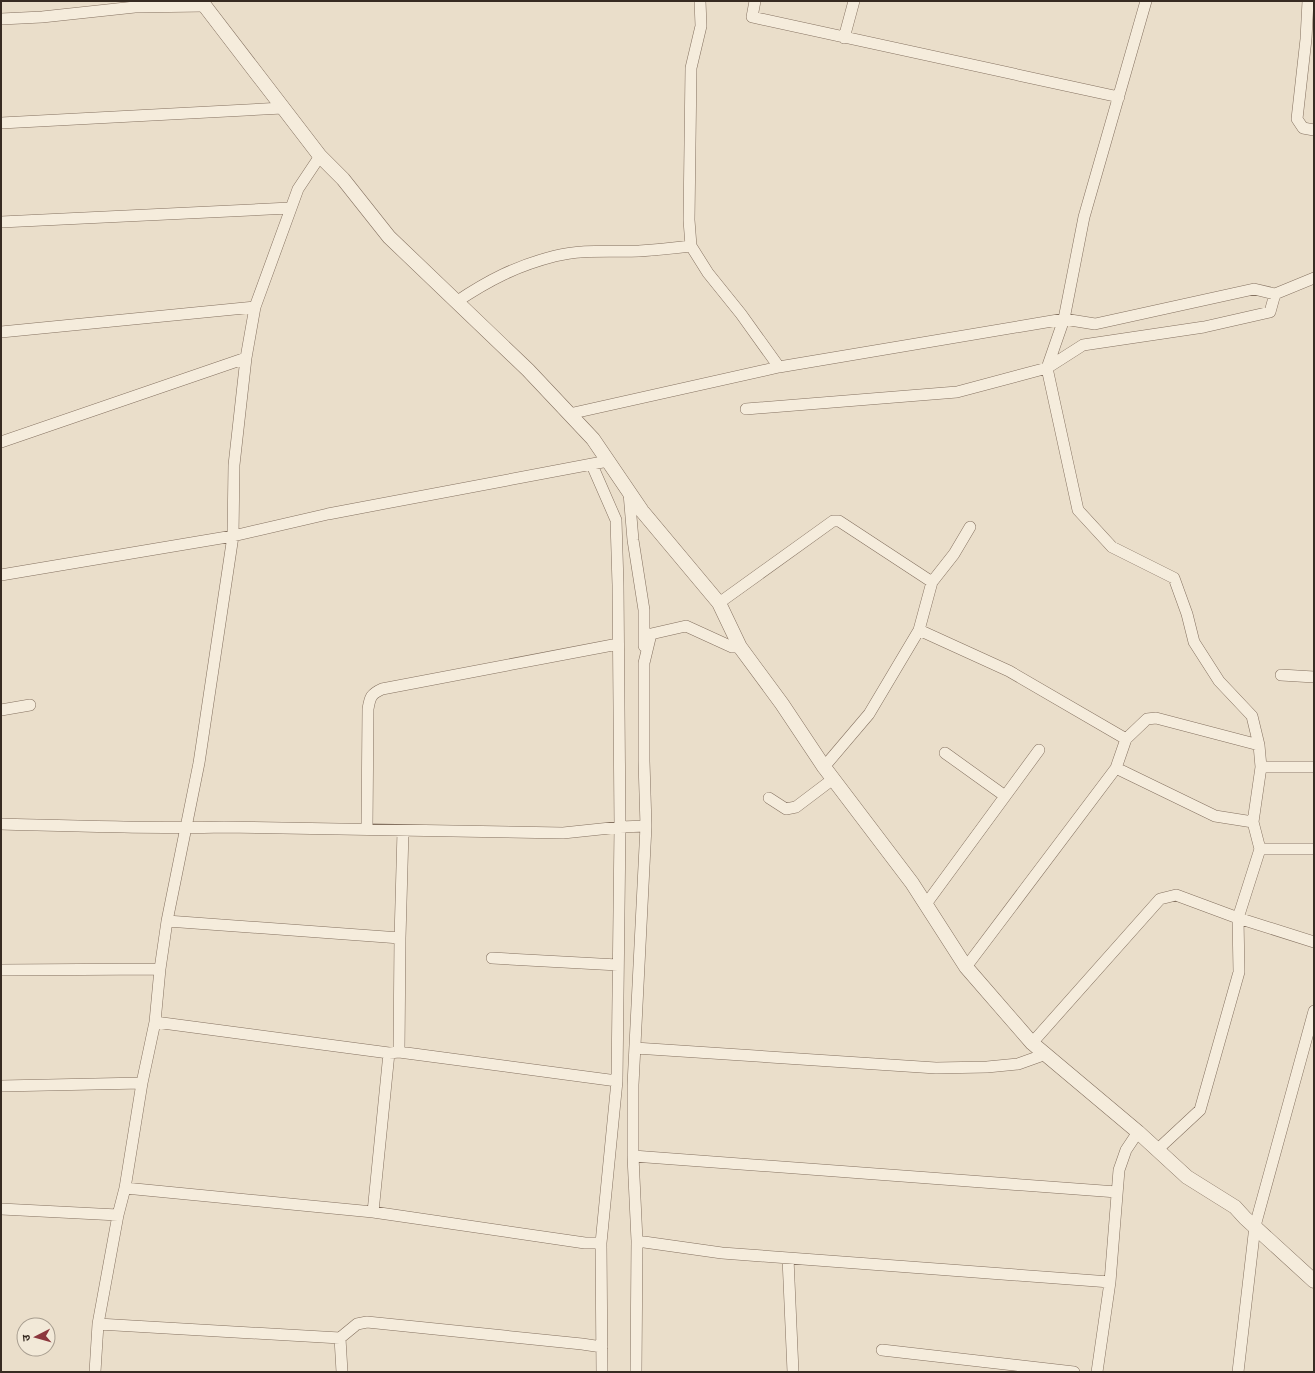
<svg xmlns="http://www.w3.org/2000/svg" width="1315" height="1373" viewBox="0 0 1315 1373" font-family="'Times New Roman','Noto Sans Devanagari',serif">
  <rect width="100%" height="100%" fill="#eadeca"/>
  <g fill="none" stroke-linecap="round" stroke-linejoin="round">
    <defs>
      <path id="minor" d="M700,1L701,26L691,68L689,220L691,246L708,273L741,314L779,367
        M755,1L752,17L1119,97
        M1146,1L1084,217L1064,319L1047,368L1078,510L1112,547L1174,578L1187,614L1194,642L1219,681L1252,716L1259,745L1261,767L1253,822L1260,849L1238,918L1239,972L1200,1110L1157,1150
        M1308,1L1306,39L1297,119L1303,128L1314,130
        M1,19L42,17L135,7L204,6
        M844,38L854,1
        M1,123L283,108
        M1,222L290,208
        M456,302C489,280 516,266 555,256C582,249 611,252 639,251C656,250 674,248 691,246
        M1,332L255,307
        M746,409L957,392L1047,368L1083,345L1204,327L1270,312L1275,294
        M569,414L779,367L1064,319L1095,324L1254,289L1275,294L1314,278
        M1,442L246,358
        M592,465L616,520L618,585L620,827L617,1081L601,1243L602,1372
        M629,493L633,540L644,610V646
        M1,575L233,536L328,514L608,461
        M719,603L833,521H839L932,582
        M919,630L1009,671L1126,739
        M1281,675L1314,677
        M1,710L30,705
        M945,753L1005,796
        M824,767L869,714L919,630L932,582L954,554L970,527
        M1261,767H1314
        M1116,768L1215,816L1253,822
        M769,798L786,809L796,807L833,779
        M1,824C75,826 150,829 224,827L563,833L620,827L646,826
        M367,829L368,709C370,697 371,694 382,689L618,644
        M1260,849H1314
        M926,904L1039,750
        M167,921L400,938
        M492,958L618,965
        M966,967L1116,768L1126,739L1147,719L1156,718L1259,745
        M1,970L160,969
        M155,1022L389,1053L399,1052L400,938L403,831
        M1032,1043L1160,899L1176,895L1238,918L1314,942
        M635,1048L936,1068L987,1067L1018,1064L1046,1054
        M399,1052L617,1081
        M1,1086L142,1083
        M633,1156L1117,1192
        M125,1188L373,1212L585,1243H601
        M1,1209L118,1215
        M373,1212L389,1053
        M637,1241L722,1253L1110,1282
        M788,1258L793,1372
        M98,1324L340,1338
        M882,1350L1074,1372
        M95,1372L98,1324L118,1215L125,1188L142,1083L155,1022L160,969L167,921L199,763L233,536L234,465L246,358L255,307L298,189L320,156
        M342,1372L340,1338L357,1324L367,1322L582,1344L602,1347
        M636,1372L637,1241L633,1156V1085L646,826L644,761V663L651,634L686,626L732,647H740
        M1097,1372L1110,1282L1119,1170L1126,1150L1138,1132
        M1238,1372L1255,1226L1314,1011"/>
      <path id="tertiary" d="M201,1L320,156L343,179L389,237L528,370L593,439L642,511L719,603L740,647L782,704L824,767L912,883L966,967L1032,1043L1138,1132L1187,1177L1235,1207L1245,1218L1314,1281"/>
    </defs>
    <use href="#minor" stroke="#847160" stroke-width="12"/>
    <use href="#tertiary" stroke="#847160" stroke-width="15"/>
    <use href="#minor" stroke="#f5ecdc" stroke-width="11"/>
    <use href="#tertiary" stroke="#f5ecdc" stroke-width="14"/>
  </g>
  <rect width="1315" height="1373" fill="none" stroke="#372b22" stroke-width="4"/>
  <g transform="translate(36 1337) rotate(264)"><circle r="19" fill="#f2e9d8" stroke="#a79d8f"/>
  <path d="M0-3L7 15L0 10L-7 15Z" fill="#8c373d"/>
  <text y="-6" font-size="11" font-weight="bold" text-anchor="middle" fill="#372b22">उ</text>
  </g>
</svg>
